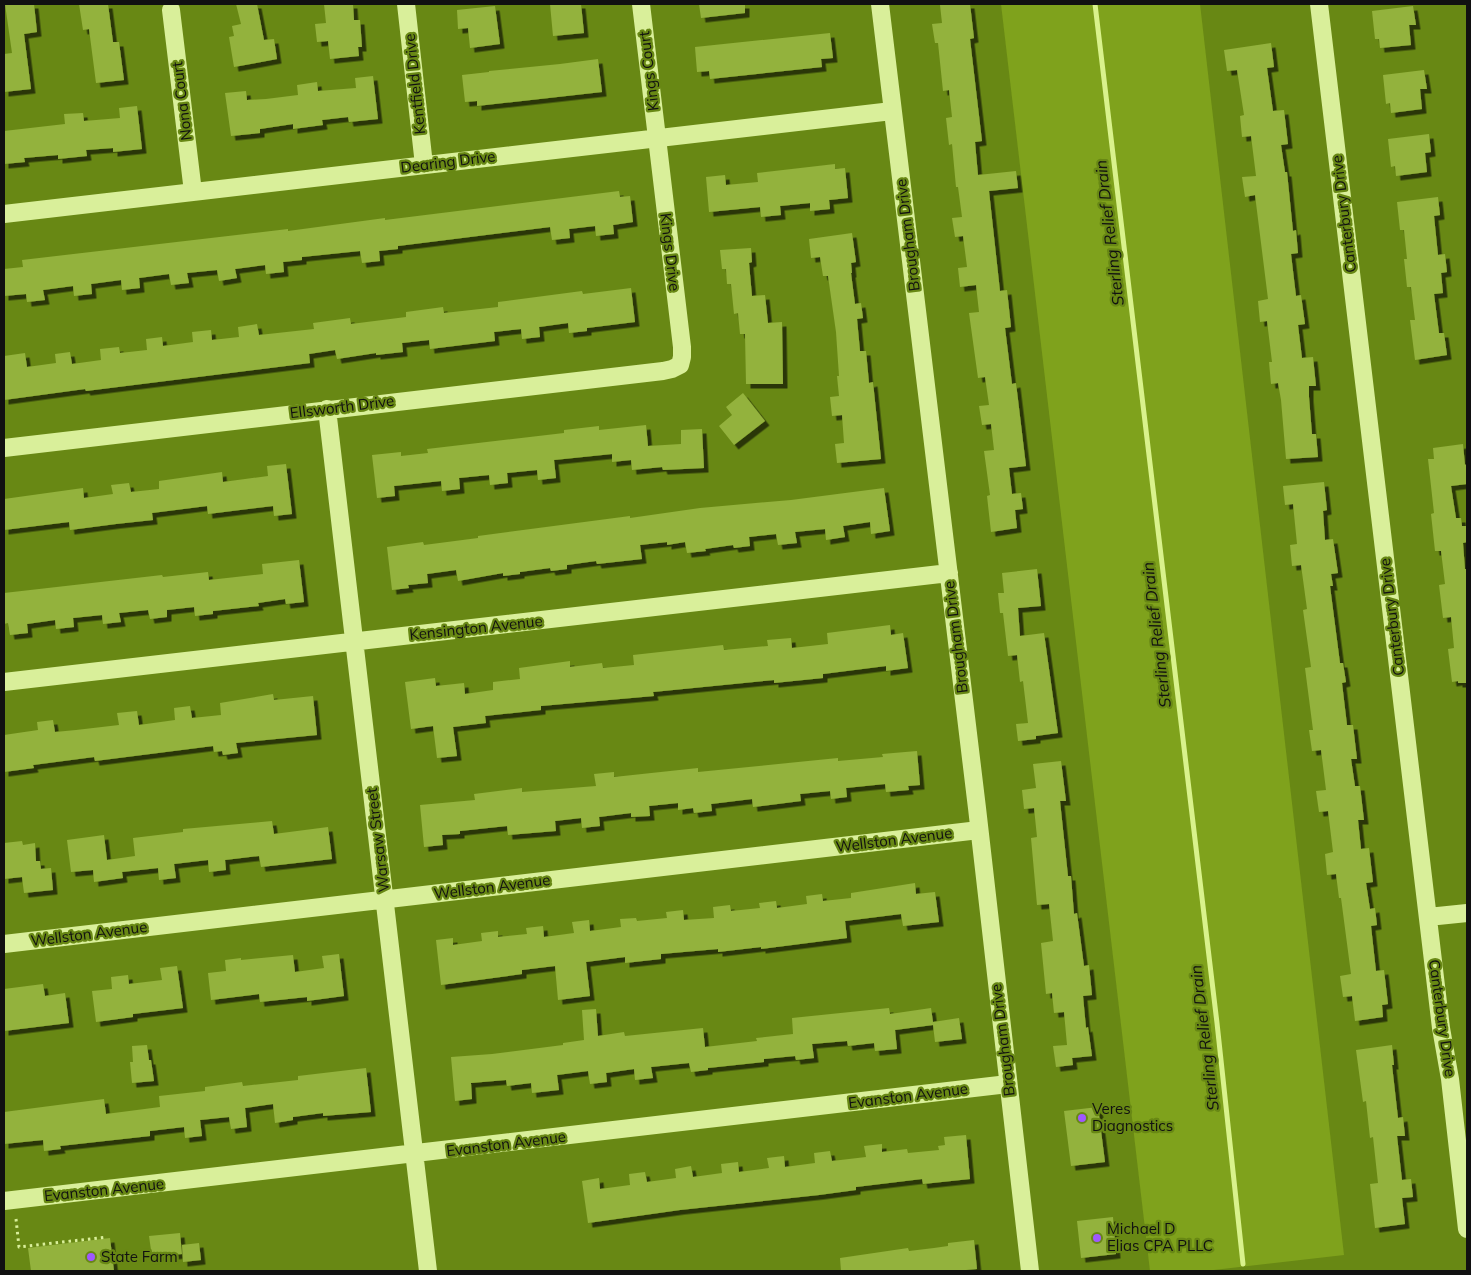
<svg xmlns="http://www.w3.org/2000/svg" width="1471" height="1275" viewBox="0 0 1471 1275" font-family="Mulish,sans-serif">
  <defs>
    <filter id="shadow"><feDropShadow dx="4.5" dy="4.5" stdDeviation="0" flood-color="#0009"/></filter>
  </defs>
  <rect width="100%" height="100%" fill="#688814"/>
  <path fill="#7fa21c" d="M1001,4H1200L1344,1255L1205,1271H1150Z"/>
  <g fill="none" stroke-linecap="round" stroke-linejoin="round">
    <path stroke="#d9f28c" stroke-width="5" d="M1095,4L1217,1023L1243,1264"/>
  </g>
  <path fill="#93b23d" filter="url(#shadow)" d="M5,4H34L37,32L24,34L31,89L4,92V54L12,53Z
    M79,4H108L113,42H119L124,80L96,83L89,29L83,30Z
    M236,4H257L264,40L274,39L277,59L234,67L229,37L234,36L232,26L241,24Z
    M324,4H353L354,20H360L362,47H358L359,56L330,59L328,41L317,42L315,24L326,23Z
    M550,4H581L584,33L553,36Z
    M699,4H745V13L701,18Z
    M948,4H970L974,38L970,39L982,141L975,142L978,175L1016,171L1018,188L989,191L1000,291L1007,290L1011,327L1005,328L1012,384L1016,383L1026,466L1009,468L1012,494L1021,493L1023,509L1015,510L1017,528L991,532L987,496L990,495L984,451L994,450L991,424L982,425L979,406L989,405L985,377L978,378L969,313L979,312L976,285L960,287L958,268L967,267L963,236L955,237L952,218L962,217L958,187H956L952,144L949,145L946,118L952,117L949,90L943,91L938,43H935L932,24L942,23L940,5Z
    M495,6L500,44L470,48L468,28L458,29L457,10Z
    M1413,6L1416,25H1409L1411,45L1380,48L1379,39H1375L1372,11Z
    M830,33L833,58L821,59L822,67L710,79L709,71L697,72L695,47Z
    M1271,43L1274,67L1267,68L1273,111L1284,110L1288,144L1281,145L1285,172H1287L1293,231L1296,230L1298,253L1291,254L1296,296L1301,295L1305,324L1298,325L1302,358L1313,357L1316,386H1309V397L1312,434H1316L1318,457L1286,459L1281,400L1278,383L1271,384L1269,362H1272L1267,321L1260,322L1258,301L1268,299L1255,195L1245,197L1242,177L1256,176L1251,136L1242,137L1240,116L1244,115L1237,70L1227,71L1224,50Z
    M598,59L602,92L477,106V101L465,102L462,75L489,72V71L560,64Z
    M1424,70L1427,89H1420L1422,109L1391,113L1390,103L1386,104L1383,75Z
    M373,76L378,119L349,122L348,117L322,120L323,125L293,129V124L260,129V133L231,136L225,93L246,91L247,100L266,99L298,95L297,85L317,82L318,91L356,88L355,78Z
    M137,106L142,149L113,152V148L86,150L87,156L58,159V155L24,158L25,162L4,164V131L65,124L64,114L83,113L84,121L120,118L119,108Z
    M1429,134L1431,152L1425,153L1427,172L1396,176L1395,166L1391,167L1388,139Z
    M835,164V169L845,168L848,198L829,200L830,209L810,211V203L780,206L781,215L761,217L760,207L709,212L706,177L725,175L726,185L758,182L757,173Z
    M619,191L620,197L630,196L633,222L613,225L614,234L596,236L595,226L569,229L570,238L552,240L550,227L398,246V249L379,251L380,261L362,263L360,251L302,257V260L283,262L284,272L266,274L265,265L235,269L237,278L219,281L217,270L187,273L189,283L171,285L169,274L139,278L140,288L122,290L121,280L91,284L92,294L74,296L73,286L43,290L45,300L27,302L26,294L4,296V269L23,267L22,260L288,229V231L385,218V220Z
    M1438,197L1440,215L1434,216L1438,255L1445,254L1447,272L1441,273L1443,293L1434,294L1439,333H1444L1447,355L1415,360L1410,320H1415L1411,287H1407L1404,259H1407L1404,230H1400L1397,202Z
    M852,233L856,262L851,263L852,273H851L855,304L861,303L863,318L857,319L860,351H866L869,383L873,382L881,459L837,463L835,444L844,443L842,415L832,416L830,397L839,396L837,376H839L836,332L828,276H823L820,257L811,258L809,239Z
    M751,248L752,262L749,263L752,296L765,295L768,323L782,322L783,384H746L745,334H740L738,313L734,314L731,284H727L726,269H722L720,250Z
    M631,288L635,322L587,328V331L569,333L568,323L539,327L540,337L522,339L521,329L494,332L495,341L430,349L429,340L402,343L403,352L376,355V353L337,359L335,350L309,354L310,363L86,391L85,389L4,400V366H5L4,356L25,353L27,367L56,363L55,354L70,352L72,364L101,360L100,349L119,347L120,353L147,350L146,339L162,337L163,346L193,342L192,332L211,330L212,340L239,337L238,327L257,324L259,335L314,329L313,323L350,318L351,324L406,317V312L443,307L444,313L498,307V302L582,291L583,294Z
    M743,393L765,421L734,445L719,426L732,415L726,407Z
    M646,425L648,446L681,444V430L702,429L704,468L663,470L662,467L632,470L631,460L612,462V454L554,460L556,478L538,480L537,470L507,473L508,483L490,485L489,475L459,478L460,489L442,491L441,481L413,484L394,486L395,496L377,498L372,455L401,452V456L428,453L427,449L564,433V430L599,426V430Z
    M1463,444L1465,465L1467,464V484L1451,486L1456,518H1461L1462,526H1467V542L1463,543L1465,569H1467V683H1458V681L1452,682L1448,649L1454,648L1451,617L1443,618L1439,585L1445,584L1441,551H1435L1431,514L1434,513L1428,459H1434L1433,448Z
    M286,464L292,514L274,516L273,506L208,514L207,506L152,513L153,520L116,524L70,530L69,522L4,530V499L83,488L84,498L113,494L111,485L129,483L131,492L159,489V481L222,472L223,482L268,476L267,466Z
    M1324,482L1327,510L1323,511L1325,540L1333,539L1338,573L1331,574L1333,586H1330L1340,663H1343L1346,682L1342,683L1347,725H1353L1357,759H1351L1355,786H1360L1364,820H1358L1361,849L1369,848L1373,882L1366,883L1370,909L1375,908L1377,925L1371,926L1376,971L1384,970L1388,1004L1382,1005L1383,1017L1355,1021L1352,996L1343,997L1340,976L1351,974L1341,898H1339L1336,874L1327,875L1325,854L1333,852L1328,811L1319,812L1316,791L1326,790L1321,750L1312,751L1309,730H1313L1305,668L1311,667L1303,610L1307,609L1301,565L1292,566L1290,545L1297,544L1293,504L1285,505L1283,486Z
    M884,488L890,531L871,534L870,522L843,526L845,537L826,540L825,529L795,532L797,543L778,545L776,534L749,537L750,546L734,548L733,545L705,549L706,551L687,553L685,542L667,545V542L640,545L642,559L597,564L596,561L567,565V569L551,571L550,568L520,572V574L503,576V573L458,581L456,570L427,574L428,583L408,585L409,588L392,590L387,547L423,542L424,545L478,538V536L630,516V518L700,508L791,500Z
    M299,560L304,602L286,604L285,599L258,603L259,606L213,611V614L195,616L194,607L167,610V617L150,619L148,610L119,613L121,622L103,624L102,615L73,618L74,627L56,629L55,620L27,624L28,633L10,635L8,623L4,624V593L162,575L163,577L208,572L209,580L263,574L262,564Z
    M1037,569L1041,606L1018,608L1020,636L1044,633L1058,733L1036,736V739L1018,741L1016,724L1028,723L1023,681L1020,682L1017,655L1008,656L1003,613H1000L998,593H1004L1002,573Z
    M890,625L891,635L903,633L908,668L886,671V666L823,674V678L774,683V680L653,692L654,696L541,706V710L485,716L486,723L453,727L457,756L437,758L433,726L411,729L405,682L435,678L436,686L464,683L465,694L493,690V682L520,679L519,668L570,661V667L602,663L603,668L634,665L633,655L723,645L724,650L768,646L767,640L791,638L792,648L828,644L827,633Z
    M273,694L274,700L313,696L317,735L236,743L238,753L223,755L222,751L214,752L213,746L95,761L94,757L33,765L34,768L4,772V735L38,730L37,722L53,720L55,732L76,730L119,725L117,713L137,711L139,725L175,720L174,708L190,706L192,718L221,715L220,703Z
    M917,751L920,785L908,786L909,790L886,792L885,784L846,788L847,797L831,799L830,791L800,794L801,801L753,807L752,799L711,804L712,811L694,813L693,808L678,810V803L649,806L650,816L631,817V813L599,817L600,826L582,828L581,818L555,821L556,831L508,835L507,826L460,831V834L442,835L443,845L424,847L420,805L475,800L474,794L522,788V792L596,786L594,774L614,772V777L698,768V772L838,758V761L883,757L882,754Z
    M1061,761L1066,801H1060L1068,876H1071L1074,914L1077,913L1084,966L1089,965L1092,995L1083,996L1086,1028L1088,1027L1092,1056L1072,1058L1073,1065L1056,1067L1053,1046L1067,1045L1064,1012L1054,1013L1052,993L1046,994L1041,943L1053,941L1049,904L1037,905L1031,838L1037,837L1034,808L1024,809L1022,790L1036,788L1033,764Z
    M272,821L274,834L328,827L332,859L261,867L259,856L225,860L226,870L209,872L208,860L174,864L176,878L159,880L158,868L122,872L123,878L94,882L93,870L71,872L67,840L104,835L107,860L135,856L133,838L183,832V829Z
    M22,841L23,845L35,843L36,861H40L41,869L51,868L53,890L24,893L22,877L4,879V843Z
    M915,883L916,894L935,892L939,922L903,926L901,914L845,921L847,938L761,949V947L718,952V949L661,954V959L625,963V957L586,962L590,996L558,1000L555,966L522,970V974L441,985L436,940L453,938V945L482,941L481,933L498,931V937L527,934L526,928L543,926L544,937L574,933L572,922L589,920L590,931L621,927L620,919L636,918L637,921L667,918L666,912L683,910L684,920L714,918L713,907L730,905L731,911L760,908L759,903L776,901L777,908L807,904L806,896L822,894L823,901L851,898V893Z
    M339,954L344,996L307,1001V997L260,1002L259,994L211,1000L208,973L226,971L225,960L241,958V960L293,955L295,972L324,968L322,956Z
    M177,966L183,1008L133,1014V1017L96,1022L92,991L112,989L111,977L128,975L129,984L162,980L160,968Z
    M43,984L45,996L65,993L69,1023L4,1031V989Z
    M889,1008L890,1014L931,1008L933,1022L959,1018L962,1039L935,1042L933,1025L895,1030L897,1049L875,1051L874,1043L848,1046L847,1041L812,1044L814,1058L796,1060L795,1056L764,1059V1062L708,1068V1070L691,1072L689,1063L651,1067L653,1078L635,1080L634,1069L606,1073L607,1082L590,1084L588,1071L557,1075L559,1090L532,1093L531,1083L507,1086L506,1080L471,1083L472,1099L455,1101L451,1057L492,1054L563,1045V1043L584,1040L582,1010L596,1009L598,1036L624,1032L625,1036L703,1028L705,1047L757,1041L756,1038L793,1034L792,1018Z
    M147,1045L149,1060H151L154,1081L132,1083L130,1062H133L132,1046Z
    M1392,1045L1394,1065H1392L1398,1118L1403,1117L1405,1136H1397L1402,1180L1411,1179L1413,1197L1402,1198L1405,1224L1375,1228L1370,1184L1378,1183L1373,1137L1370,1138L1366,1101L1363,1102L1356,1050Z
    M366,1068L371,1112L323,1116V1113L293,1117V1120L275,1123L273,1104L245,1108L247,1127L231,1129L229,1117L200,1120L202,1136L185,1138L184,1127L150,1131V1136L60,1146L61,1149L44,1151L43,1140L4,1144V1112L104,1099L106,1114L160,1107L159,1096L205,1091V1087L242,1082L243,1086L298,1080V1076Z
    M1098,1107L1105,1162L1071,1166L1064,1111Z
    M966,1135L970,1179L923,1184L922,1179L856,1187V1190L819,1195L680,1210L588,1223L582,1181L599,1178L600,1189L630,1185L629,1174L645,1172L647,1182L676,1178L675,1169L691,1166L693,1177L722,1173L721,1164L738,1162L739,1172L769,1168L767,1158L784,1156L785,1167L815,1163L814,1153L830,1151L832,1161L866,1157L864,1146L882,1144V1152L907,1149L908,1153L939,1150L938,1146L945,1145L944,1137Z
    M1113,1217L1116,1254L1081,1258L1077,1221Z
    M180,1233L182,1254L152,1257L149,1236Z
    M110,1238L114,1271H31L28,1248Z
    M974,1240L977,1269L955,1271H841L840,1258L908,1248L909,1251L934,1248L948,1246V1243Z
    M199,1243L201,1260L183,1262L182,1245Z"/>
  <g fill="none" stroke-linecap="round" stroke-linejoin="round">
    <path stroke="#d9ef9a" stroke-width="3" stroke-dasharray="2.5 4" stroke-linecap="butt" d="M16,1219L19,1247L107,1237"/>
    <path stroke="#d9ef9a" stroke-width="18" d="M406,4L424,165
      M880,4L977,808L1030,1271
      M1319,4L1441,1028L1450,1079L1467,1229
      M171,10L193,192
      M4,214L892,111
      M327,409L428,1271
      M4,448L663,371L672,369L680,365L682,357V347L641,4
      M4,682L949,573
      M1428,917L1467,913
      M4,944L979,830
      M4,1201L1008,1084"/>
  </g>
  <g fill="#9f58ff" stroke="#688814" stroke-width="2">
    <circle cx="1082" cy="1118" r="5"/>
    <circle cx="1097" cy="1238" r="5"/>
    <circle cx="91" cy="1257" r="5"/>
  </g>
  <g text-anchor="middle" stroke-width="4.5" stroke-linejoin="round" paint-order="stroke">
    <g font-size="15" fill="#111" stroke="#688814">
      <text transform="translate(649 71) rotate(-97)" y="5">Kings Court</text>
      <text transform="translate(415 84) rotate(-96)" y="5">Kentfield Drive</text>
      <text transform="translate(182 101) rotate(-97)" y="5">Nona Court</text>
      <text transform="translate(448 162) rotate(-7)" y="5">Dearing Drive</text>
      <text transform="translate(1344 214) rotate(-97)" y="5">Canterbury Drive</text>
      <text transform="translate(908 235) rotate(-97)" y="5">Brougham Drive</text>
      <text transform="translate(670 252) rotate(83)" y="5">Kings Drive</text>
      <text transform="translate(342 407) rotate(-7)" y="5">Ellsworth Drive</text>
      <text transform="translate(1392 617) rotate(-97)" y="5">Canterbury Drive</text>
      <text transform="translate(476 628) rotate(-6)" y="5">Kensington Avenue</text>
      <text transform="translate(956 637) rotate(-97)" y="5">Brougham Drive</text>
      <text transform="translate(378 840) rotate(-97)" y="5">Warsaw Street</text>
      <text transform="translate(894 840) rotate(-7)" y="5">Wellston Avenue</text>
      <text transform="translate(492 887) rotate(-7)" y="5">Wellston Avenue</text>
      <text transform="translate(89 934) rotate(-7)" y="5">Wellston Avenue</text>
      <text transform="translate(1442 1018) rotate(82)" y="5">Canterbury Drive</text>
      <text transform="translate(1003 1040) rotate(-97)" y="5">Brougham Drive</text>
      <text transform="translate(908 1096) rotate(-7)" y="5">Evanston Avenue</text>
      <text transform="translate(506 1144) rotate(-7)" y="5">Evanston Avenue</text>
      <text transform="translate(104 1190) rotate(-6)" y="5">Evanston Avenue</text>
    </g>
    <g font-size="15" fill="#111" stroke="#688814" text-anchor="start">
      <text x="1092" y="1114">Veres<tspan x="1092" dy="17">Diagnostics</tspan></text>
      <text x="1107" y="1234">Michael D<tspan x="1107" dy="17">Elias CPA PLLC</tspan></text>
      <text x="101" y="1262">State Farm</text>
    </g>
    <g font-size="16" font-style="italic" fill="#111" stroke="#688814">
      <text transform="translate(1109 233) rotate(-97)" y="6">Sterling Relief Drain</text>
      <text transform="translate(1156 635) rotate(-97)" y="6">Sterling Relief Drain</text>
      <text transform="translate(1204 1038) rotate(-97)" y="6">Sterling Relief Drain</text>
    </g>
  </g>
  <rect width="1471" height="1275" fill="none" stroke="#111111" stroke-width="10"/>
</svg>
